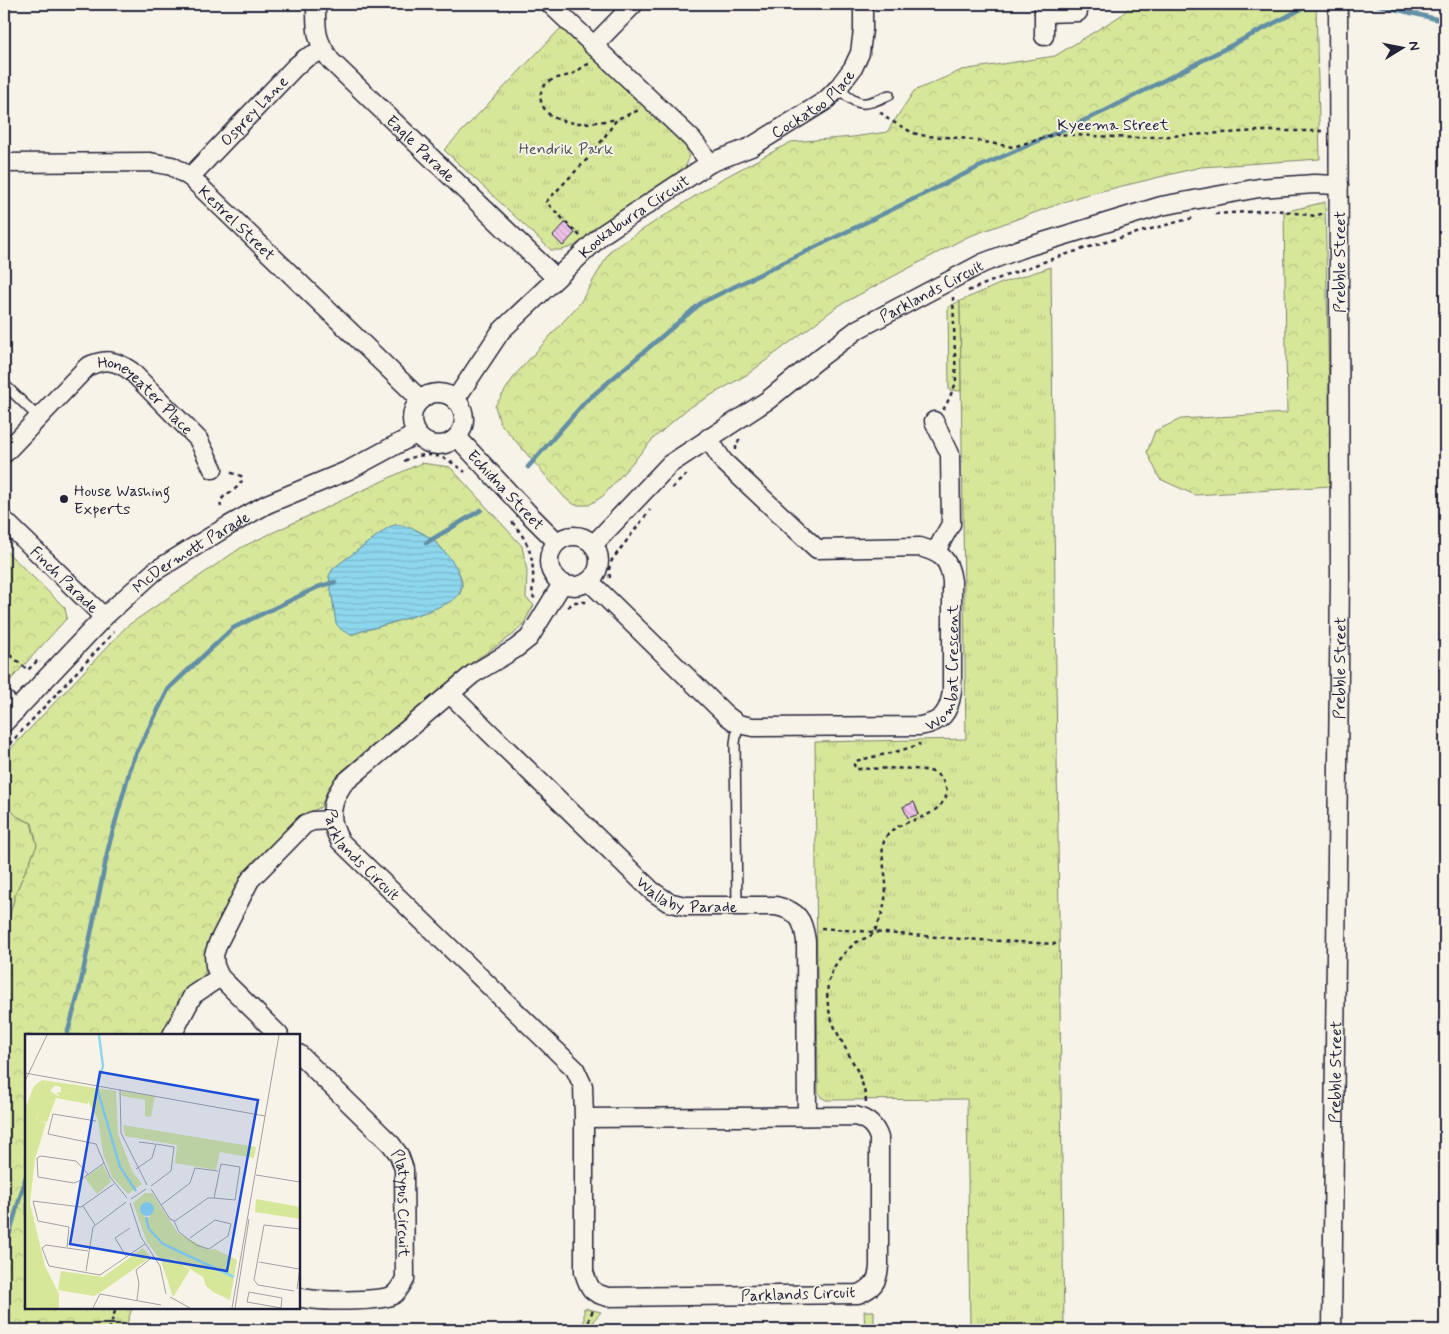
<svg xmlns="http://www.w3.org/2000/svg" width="1449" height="1334" viewBox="0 0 1449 1334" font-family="Mynerve,sans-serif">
  <defs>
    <pattern id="forest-crowns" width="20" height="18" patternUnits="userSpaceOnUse" patternTransform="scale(1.25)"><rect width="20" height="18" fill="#d7e79a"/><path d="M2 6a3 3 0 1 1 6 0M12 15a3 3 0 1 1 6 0" fill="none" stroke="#b8c686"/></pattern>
    <pattern id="park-tufts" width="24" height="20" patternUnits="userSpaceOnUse" patternTransform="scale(1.25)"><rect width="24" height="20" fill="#d7e79a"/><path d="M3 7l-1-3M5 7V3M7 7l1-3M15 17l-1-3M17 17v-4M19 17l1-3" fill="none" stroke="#b8c686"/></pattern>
    <pattern id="water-rules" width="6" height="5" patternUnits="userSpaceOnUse" patternTransform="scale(1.25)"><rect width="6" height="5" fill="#8dd7ed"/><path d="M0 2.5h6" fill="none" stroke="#79b8cc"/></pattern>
    <pattern id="building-back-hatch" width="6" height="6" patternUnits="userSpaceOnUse" patternTransform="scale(1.25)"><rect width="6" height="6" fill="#eec2e8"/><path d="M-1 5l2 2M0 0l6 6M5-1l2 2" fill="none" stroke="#cca6c8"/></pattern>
  </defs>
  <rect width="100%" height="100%" fill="#f7f3e8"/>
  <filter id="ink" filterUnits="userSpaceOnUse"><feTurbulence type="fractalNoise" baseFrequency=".02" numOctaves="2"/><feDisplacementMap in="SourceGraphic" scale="10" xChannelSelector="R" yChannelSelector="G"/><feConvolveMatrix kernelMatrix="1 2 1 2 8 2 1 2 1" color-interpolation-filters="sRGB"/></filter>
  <g filter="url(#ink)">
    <path fill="#d7e79a" stroke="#7c846a" d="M960,301L961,391L949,390L948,307Z
      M584,1308L601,1312L594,1320V1330H584Z
      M864,1311H874V1330H865Z"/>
    <path fill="url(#forest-crowns)" stroke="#7c846a" fill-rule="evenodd" d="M1133,4H1316L1320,159L1201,167L1081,196L967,237L838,306L748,374L687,409L654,438L603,496L589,505H575L565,498L500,423L495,406L516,374L580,303L611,250L720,180L791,142L853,137L887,132L914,91L962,70L1055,56L1120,16Z
      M1325,202L1331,486L1195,495L1160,479L1147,452L1155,431L1181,419L1287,413L1284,212Z
      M421,463L450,467L522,546L527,571L526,598L534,605L524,623L514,634L467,666L343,770L328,788L321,807L302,816L243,876L203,978L166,1035H26V1308H132L125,1330H4V936L16,892L37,845L32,823L18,817L4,804V756L127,626L242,547ZM395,525C412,524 434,538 444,551C453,563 469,580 459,595C450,608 371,629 352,634C344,632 340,630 336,622L329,576L333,569L339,564L389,527Z
      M4,549L65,608L67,618L6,685L4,683Z"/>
    <path fill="url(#park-tufts)" stroke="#7c846a" d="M561,28L681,139C692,155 690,162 679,176L574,246L562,250H551L444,150Z
      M1051,267L1064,1330H970L967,1099L826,1100L821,1097L818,1092L815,742L966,739L960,301L1002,283Z
      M4,804L18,817L31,823L37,845L16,892L4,935Z"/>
    <path fill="url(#water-rules)" stroke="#628fa6" d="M395,525C412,525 431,537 442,549C452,560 467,578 459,594C453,608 371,628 352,634C344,632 340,630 336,623L329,576L333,569L339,564L389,527Z"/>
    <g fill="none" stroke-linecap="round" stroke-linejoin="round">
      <path stroke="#628fa6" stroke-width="4.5" d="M1375,4L1440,20H1445
        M528,467L585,402L701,303L979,167L1103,112L1311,4
        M426,543L481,510
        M67,1035L79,992L109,845L132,762L169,688L233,628L318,587L335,582
        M4,1253L26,1176"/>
    </g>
    <path fill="url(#building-back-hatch)" stroke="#22223b" d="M565,223L575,233L563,246L553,236Z
      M914,802L919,814L908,818L903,807Z"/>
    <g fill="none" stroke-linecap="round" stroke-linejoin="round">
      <defs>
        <path id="service" d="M838,88C859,108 864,106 889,95
          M4,384L39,418
          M737,907L735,743L738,724"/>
        <g id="minor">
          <path id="s1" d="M316,4C316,30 315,39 331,61L556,278"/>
          <path d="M550,4L692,139L710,163"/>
          <path d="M1044,13L1078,12"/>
          <path d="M1044,36V4"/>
          <path d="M593,46L634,4"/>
          <path id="s2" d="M4,163L150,162L172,166L190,177L421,400"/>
          <path id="s3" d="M190,177L295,67L306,58L323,50"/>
          <circle cx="438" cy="419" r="26"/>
          <path id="s4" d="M455,400L501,331L603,234L710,163L751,147L825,101L838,88L853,68L860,53L863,30V4"/>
          <path d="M934,421L950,454L951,524L936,551"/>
          <path id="s5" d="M457,437L527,512L557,542"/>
          <path id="s6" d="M4,454L87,367C105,358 115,360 131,371L198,439L213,469"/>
          <path id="s7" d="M4,520L104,617"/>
          <circle cx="574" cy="561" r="25"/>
          <path id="s8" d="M593,545L670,464L768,400L822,356L858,329L983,263L1020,249L1161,206L1259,188L1314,184L1339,185"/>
          <path id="s9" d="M589,581L726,715L738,724L753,727L920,726C942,722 949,713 952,691V581C949,558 941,553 920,547L817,549L723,461L708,438"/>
          <path id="s10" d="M562,584L529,638L515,649L473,674L343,784C330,804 328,819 340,841L575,1069L583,1086L584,1118L855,1116C867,1119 875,1125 879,1138V1266C878,1282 873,1288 858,1294L608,1297C591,1293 589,1288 584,1272V1118"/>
          <path id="s11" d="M450,694L652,891L668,902L685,906H776C798,911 803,919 806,941L807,1116"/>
          <path d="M4,699L16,711"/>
          <path id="s12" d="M4,723L104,617L155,571L228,526L267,504L349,470L416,434"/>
          <path d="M172,1035L193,995L220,977"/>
          <path d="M279,1035L220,977L215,966L214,955L218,943L250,880L305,824L313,821L331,820"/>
          <path id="s13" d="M299,1054L391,1144L399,1155L404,1169L405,1279C402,1284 399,1291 393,1295C382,1302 313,1302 299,1297"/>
          <path id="s14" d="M1332,1330L1340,577L1338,4"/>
        </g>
      </defs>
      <use href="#service" stroke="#22223b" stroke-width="12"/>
      <use href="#minor" stroke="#22223b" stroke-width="21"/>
      <path stroke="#22223b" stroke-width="2.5" stroke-dasharray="4 4" stroke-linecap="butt" d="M589,64C582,66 579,71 572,74C565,77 557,77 550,81C543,85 539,93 541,101C549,131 595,123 617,119
        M880,112L888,119L913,133L926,136L961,138L1013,147L1055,134L1134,138L1260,131H1322
        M1215,214L1276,210L1315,216L1324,213
        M580,236L546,202L594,152L617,119L639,110
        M968,291C1038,261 1118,237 1193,218
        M943,410L947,403L956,383L953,297
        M736,450V445L740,439
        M404,461C428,449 446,456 465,472
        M672,488L688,473
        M221,507C217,493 238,494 243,478L241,476L229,472
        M512,522C533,546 535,565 532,596L535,598
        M610,578L609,569L612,560L650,510
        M568,607L574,602H588
        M4,650L28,670L38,660L40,662
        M4,750L114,632
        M821,928L962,939L1056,944
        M866,1102C863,1060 821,1029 828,985C831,967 843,952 857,942C862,939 870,937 874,933C876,929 878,923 880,919C884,908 886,897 886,885C886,870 877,847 888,834C900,821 921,821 935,810C942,804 949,797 946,788C944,781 941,777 935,773C922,766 874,769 856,769L854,765L855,761L895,752L919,745V743
        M109,1330L116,1308
        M589,1330V1319L593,1310"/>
      <use href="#service" stroke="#f7f3e8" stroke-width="9"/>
      <use href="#minor" stroke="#f7f3e8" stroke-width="18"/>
    </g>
  </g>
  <circle fill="#22223b" stroke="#f7f3e8" stroke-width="2" cx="64" cy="499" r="5"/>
  <g text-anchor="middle" stroke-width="4" stroke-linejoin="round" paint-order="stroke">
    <g font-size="16" fill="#22223b" stroke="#f7f3e8">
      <text dy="6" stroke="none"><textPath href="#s4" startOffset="472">Cockatoo Place</textPath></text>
      <text dy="6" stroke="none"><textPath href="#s3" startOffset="92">Osprey Lane</textPath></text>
      <text x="1113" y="130">Kyeema Street</text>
      <text dy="6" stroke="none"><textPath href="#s1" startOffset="186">Eagle Parade</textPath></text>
      <text dy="6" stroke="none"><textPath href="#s4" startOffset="259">Kookaburra Circuit</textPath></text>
      <text dy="6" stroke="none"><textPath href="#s2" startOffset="255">Kestrel Street</textPath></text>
      <text transform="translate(1339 262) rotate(-90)" y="6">Prebble Street</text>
      <text dy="6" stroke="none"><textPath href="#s8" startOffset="426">Parklands Circuit</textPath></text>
      <text dy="6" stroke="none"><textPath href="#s6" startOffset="192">Honeyeater Place</textPath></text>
      <text dy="6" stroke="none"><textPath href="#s5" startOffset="72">Echidna Street</textPath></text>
      <text dy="6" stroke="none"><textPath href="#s12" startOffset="255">McDermott Parade</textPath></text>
      <text dy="6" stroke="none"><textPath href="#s7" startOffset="85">Finch Parade</textPath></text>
      <text dy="6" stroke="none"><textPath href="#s9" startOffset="461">Wombat Crescent</textPath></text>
      <text dy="6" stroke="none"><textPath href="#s14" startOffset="662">Prebble Street</textPath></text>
      <text dy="6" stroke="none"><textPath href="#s10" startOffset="384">Parklands Circuit</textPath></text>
      <text dy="6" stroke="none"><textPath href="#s11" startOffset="318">Wallaby Parade</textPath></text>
      <text dy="6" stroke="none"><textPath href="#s14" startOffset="258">Prebble Street</textPath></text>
      <text dy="6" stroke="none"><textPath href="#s13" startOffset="191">Platypus Circuit</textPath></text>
      <text transform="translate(798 1293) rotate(-2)" y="6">Parklands Circuit</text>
    </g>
    <g font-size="16" fill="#4f5353" stroke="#f7f3e8">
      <text x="566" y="154">Hendrik Park</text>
    </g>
    <g font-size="16" fill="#22223b" stroke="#f7f3e8" text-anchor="start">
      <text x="74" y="496">House Washing<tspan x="74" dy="18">Experts</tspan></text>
    </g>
  </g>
  <g transform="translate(25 1034)">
    <rect width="275" height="275" fill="#f7f3e8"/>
    <path d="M21,50H31L25,57L33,62L38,63L40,58L63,66V70L31,64L22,88L11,87Z" fill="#d7e79a"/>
    <path d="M17,46L91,57L93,100L107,137L117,150L103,160L87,143L78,119L73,86L63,67L40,58L37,64L31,59L36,58V53L21,50L19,59L23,57L25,61L18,64L11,86L21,89L10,125L5,169L20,232L34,260V274H0V75L9,52ZM96,57L130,62L126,83L120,82V66L97,62ZM120,159H127L153,199L184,216L190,215L212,226L205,266L188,258L181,252L178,243L146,223L136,227L122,208L108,169ZM121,168L125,169V183H120L115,175ZM231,165L275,173V185L230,178ZM118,214L126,223L76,258L69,262L33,256L36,237L78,243Z" fill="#d7e79a" fill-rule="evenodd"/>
    <path d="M98,91L231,113L229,124L195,118L191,136L150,129L152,111L100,102ZM78,131L86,148L72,160L60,144ZM145,223L165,236L148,263L136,227Z" fill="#d7e79a"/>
    <path d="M115 175a7 7 0 1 1 14 0a7 7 0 1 1-14 0Z" fill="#8dd7ed"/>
    <path fill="none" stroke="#8dd7ed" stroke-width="2.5" d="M73,49L78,32L74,1M72,54L95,133L111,157M121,183L124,195L138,210L209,243"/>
    <path fill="none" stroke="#a29fa3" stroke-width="1" d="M0,39L240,82M0,47L22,1M95,55L96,99L122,151M71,87L28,80L23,100L71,110L85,143L102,164M114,108L130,110M111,135L127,124L131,110L149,113L146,137L126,152M63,140L51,127L16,122L12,124L13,143L49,149L54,147L79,129M231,141L275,148M126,155L145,185L150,187L183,164H189L196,130L215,133L210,166L189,164M106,165L121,155M105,169L116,203L135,232L141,260M136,171L165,149L170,134L193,137M58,172L70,191M149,187L154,198L171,211L184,215L203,202L206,190L190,186L165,204M42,213L44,193L13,187L8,167L56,173L89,150M63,217L21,211L17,214L24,232L75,241L120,210M101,222L90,204L105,194M234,228L274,235M61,237L68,193L101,168M272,255L275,234M269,257L233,251L229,246L239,191L275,195M224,258L257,264L256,274L222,268ZM145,263L165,274M112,266L114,249L111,236L129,222M68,274L75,260L136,271M207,274L254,1M210,274L224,185"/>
    <path fill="#1d4ed8" fill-opacity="0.15" stroke="#1d4ed8" stroke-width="2.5" d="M75,38L233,66L202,237L45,210Z"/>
    <rect width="275" height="275" fill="none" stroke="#22223b" stroke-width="2.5"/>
  </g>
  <rect width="1449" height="1334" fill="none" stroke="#f7f3e8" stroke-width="20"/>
  <rect x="10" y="10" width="1429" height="1314" fill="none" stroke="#22223b" stroke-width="2" filter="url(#ink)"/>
  <g transform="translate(1402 48) rotate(80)" stroke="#f7f3e8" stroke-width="4" paint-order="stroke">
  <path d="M0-4L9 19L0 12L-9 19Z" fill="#22223b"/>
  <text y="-8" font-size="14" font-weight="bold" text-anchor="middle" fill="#22223b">N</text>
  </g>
</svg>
